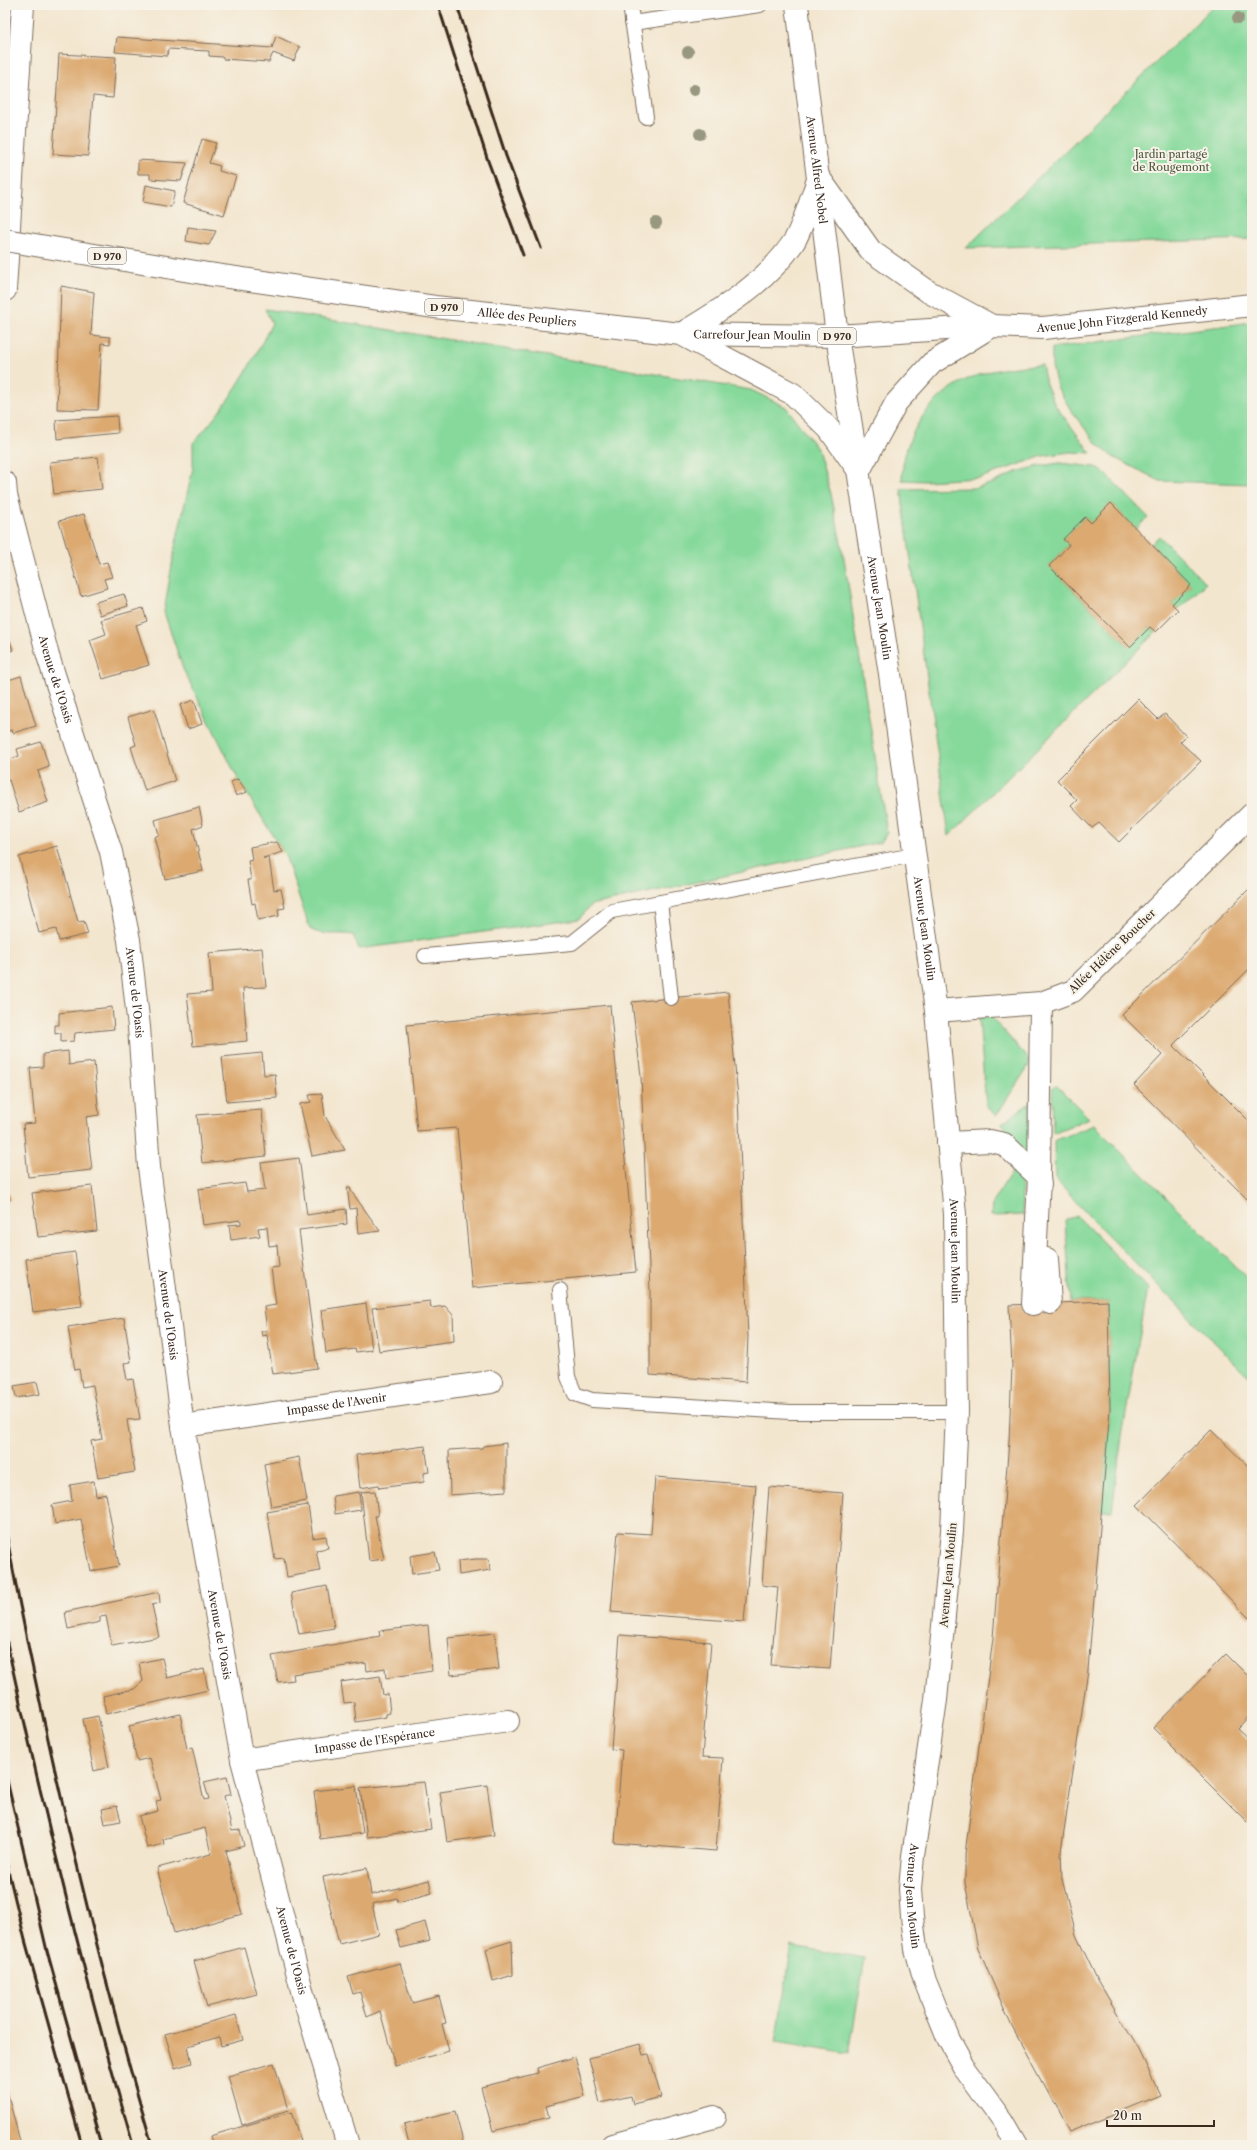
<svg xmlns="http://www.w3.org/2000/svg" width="1257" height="2150" viewBox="0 0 1257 2150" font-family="'Libre Caslon Text',serif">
  <rect width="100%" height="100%" fill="#f7f3e8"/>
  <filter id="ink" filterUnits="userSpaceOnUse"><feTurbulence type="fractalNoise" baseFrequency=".025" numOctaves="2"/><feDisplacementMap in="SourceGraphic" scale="8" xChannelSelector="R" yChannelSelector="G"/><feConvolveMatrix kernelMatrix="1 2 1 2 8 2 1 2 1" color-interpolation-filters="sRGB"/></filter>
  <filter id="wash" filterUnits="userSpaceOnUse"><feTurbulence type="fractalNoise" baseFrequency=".012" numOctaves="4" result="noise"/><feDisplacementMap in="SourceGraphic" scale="16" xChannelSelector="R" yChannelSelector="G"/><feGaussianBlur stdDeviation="0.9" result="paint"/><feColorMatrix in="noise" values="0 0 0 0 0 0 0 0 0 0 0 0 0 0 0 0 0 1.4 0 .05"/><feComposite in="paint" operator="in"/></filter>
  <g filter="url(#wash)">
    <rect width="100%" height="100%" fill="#f3e6cf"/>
    <path fill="#86d99b" stroke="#60825c" d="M1215,5H1252V239L966,248Z
      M265,309L751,390L786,407L818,450L831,494L844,558L887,833L881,842L591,905L579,919L359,949L353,935C339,932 322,937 310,929L285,855L238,779L183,669L164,612L175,547L193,468V443C226,408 251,366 272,323Z
      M1252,322V484L1160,481L1113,457L1097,444L1072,412L1057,387L1052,366V348Z
      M1042,365L1046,384L1055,405L1091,453L1070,452L1043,456L980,478L925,481L902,480C902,434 933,390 978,375C999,368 1020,366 1042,365Z
      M1060,463L1095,467L1105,473L1148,517L1136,529L1111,503L1091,523L1085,517L1063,539L1069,545L1049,566L1129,647L1150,627L1156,632L949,836L901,489L975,488L993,483L1016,472L1040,466Z
      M1159,536L1206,583L1178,610L1172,604L1191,585L1151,544Z
      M990,1016L1029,1059V1065L996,1116L986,1106L979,1018Z
      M1056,1085L1089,1118L1053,1133L1052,1088Z
      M1030,1103V1159L1002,1123Z
      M1094,1125L1252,1283V1380L1087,1214L1055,1179L1054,1141Z
      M1013,1170L1021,1178L1023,1215L991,1216L992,1203Z
      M1077,1216L1148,1288L1122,1436L1112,1511H1101L1110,1409L1108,1301L1071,1302L1065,1220Z
      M792,1946L865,1958L849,2054L776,2042Z"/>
    <g id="blocks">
      <path fill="#dca96f" d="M276,36L300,47L294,61L273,53L269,62L223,59L222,57L209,56V51L168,49L167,56L115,52L117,37L272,48Z
        M59,54L116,57L113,98L93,96L88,156L53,154Z
        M202,139L216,143L209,163L220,166L219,171L236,176L224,215L183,203Z
        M138,160L187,163L181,181L150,179V174H138Z
        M146,185L175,191L171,207L143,202Z
        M188,227L216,231L209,245L186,241Z
        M61,286L94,292L91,335L110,337V344L102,343L98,410L57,409Z
        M117,416L118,433L57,439L56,420Z
        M98,457L102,489L54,494L50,462Z
        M1111,503L1191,585L1172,604L1178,610L1156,632L1150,627L1130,647L1049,566L1069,545L1063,539L1085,517L1091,523Z
        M84,514L99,564L107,562L112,577L104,579L107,588L81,596L59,521Z
        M124,594L128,606L100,615L96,602Z
        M143,608L147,621L136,625L149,665L103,679L90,640L106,634L101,620Z
        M5,626L13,650L5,653Z
        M21,676L36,726L13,733L12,730L5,732V681Z
        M1138,699L1158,719L1165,714L1186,736L1180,742L1201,761L1119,842L1099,823L1092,828L1071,806L1077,800L1057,780Z
        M194,700L202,724L188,729L180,705Z
        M154,709L175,781L145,791L131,747L136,745L128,717Z
        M41,742L49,767L38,771L48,802L19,812L9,780L5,781V761L19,756L17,749Z
        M238,779L247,792L236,796L231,782Z
        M199,807L203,825L193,829L203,871L165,879L154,837L159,835L155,820Z
        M277,842L283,852L263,858H269L274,890L281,889L285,908L278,909L279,916L258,920L255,903L252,904L248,880H251L248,861L252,860L250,847Z
        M57,846L78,922L84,921L88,934L59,941L56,929L39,933L19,857Z
        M1252,886V966L1173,1045L1252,1124V1204L1134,1085L1162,1055L1122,1015Z
        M262,948L266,987L243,988L247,1041L193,1046L187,994L212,992L209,953Z
        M728,992L738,1098L748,1337L746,1382L650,1375V1291L641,1076L632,1002Z
        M610,1005L636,1272L472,1288L457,1128L417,1131L407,1025Z
        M112,1007L114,1029L75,1033L74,1041L61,1042V1033L55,1034V1025H59V1013Z
        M68,1051L69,1065L94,1062L99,1115L86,1117L92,1170L28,1177L23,1124L35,1123L30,1068L43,1067V1054Z
        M262,1053L264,1075L275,1074L277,1098L227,1102L222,1057Z
        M322,1094L325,1116L345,1150L312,1156L300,1104L311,1102L309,1095Z
        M262,1110L266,1156L202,1163L197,1115Z
        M299,1158L307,1215L346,1209L347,1224L299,1230L317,1368L273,1374L267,1335L262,1336L261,1331H267L264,1307L276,1305L271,1268L279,1267L277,1245L269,1246L267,1227L258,1228L260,1236L231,1240L229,1225L241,1224V1220L203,1225L198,1189L245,1183L247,1192L265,1190L261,1163Z
        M5,1180L10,1200L5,1201Z
        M92,1186L97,1231L38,1237L32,1193Z
        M347,1187H350L351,1191L380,1231L358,1234L356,1208L350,1209Z
        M75,1252L82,1306L33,1312L26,1259Z
        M430,1301L431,1308L445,1306L453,1315L454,1341L379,1351L372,1308Z
        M1108,1301L1110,1409L1088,1670L1061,1851L1062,1879L1076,1935L1097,1979L1139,2050L1160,2095L1069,2132L1012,2027L978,1948L965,1883V1854L993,1638L1009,1441L1012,1366L1009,1305Z
        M366,1303L372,1350L356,1352L355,1349L326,1353L321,1310Z
        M124,1318L131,1362L124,1363L127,1380L133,1379L140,1419L127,1420L135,1472L98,1478L91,1441L102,1439L93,1385L82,1387L79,1369L75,1370L68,1327Z
        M37,1382L40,1394L16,1398L14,1386Z
        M1211,1430L1252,1470V1614L1249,1618L1137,1505Z
        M506,1443V1491L450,1495L449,1450L482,1448L483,1446Z
        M425,1446L429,1472L424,1473V1482L379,1488L378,1485L360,1488L356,1455Z
        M299,1457L307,1501L271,1507L264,1464Z
        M655,1477L756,1485L744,1622L611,1612L618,1532L651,1534Z
        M94,1481L96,1496L106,1494L119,1566L91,1571L81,1519L55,1524L52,1505L72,1501L70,1485Z
        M769,1487L843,1493L830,1669L771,1665L778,1587L762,1585Z
        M375,1491L378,1516H375L384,1559L369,1561L361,1492Z
        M359,1492L361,1510L335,1514L333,1496Z
        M308,1505L313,1538L326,1536L328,1548L316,1550L320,1571L287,1577L284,1558L275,1559L267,1512Z
        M435,1552L439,1570L412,1574L410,1556Z
        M476,1559H489L490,1570L459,1575L458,1561Z
        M327,1586L334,1628L299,1634L291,1593Z
        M159,1592L160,1603L152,1605L159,1637L112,1646L106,1616L100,1617V1622L68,1629L65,1612Z
        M428,1625L432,1671L386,1678L385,1668L367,1671L366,1663L293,1674L294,1680L278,1682L272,1656L380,1636L379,1631Z
        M495,1633L499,1669L451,1675L448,1638Z
        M620,1635L711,1642L702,1757L723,1758L716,1851L615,1843L622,1750L611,1749Z
        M1226,1654L1252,1680V1713L1237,1729L1252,1743V1827L1153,1728Z
        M162,1658L167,1678L204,1669L208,1690L106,1714L103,1696L134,1689L143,1681L139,1663Z
        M380,1676L383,1695L388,1694L390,1713L386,1714V1717L356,1722L354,1702L344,1703L341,1682Z
        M180,1714L187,1749L192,1747L204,1800L209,1799L204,1782L227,1777L231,1794L224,1796L232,1831L240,1830L244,1846L226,1851L242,1914L174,1933L157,1868L211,1854L205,1828L163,1839L164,1844L147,1848L139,1816L158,1811L156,1801L161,1800L150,1758L137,1761L129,1726Z
        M98,1716L109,1767L94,1771L83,1719Z
        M424,1782L431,1829L367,1837L360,1788Z
        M487,1785L494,1835L447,1842L440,1792Z
        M356,1786L363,1833L320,1839L314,1791Z
        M117,1806L121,1821L105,1824L102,1809Z
        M367,1868L371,1895L429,1880L432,1893L398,1902L397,1898L372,1904L379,1934L339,1944L323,1877Z
        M425,1922L430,1941L401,1948L396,1930Z
        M512,1941L513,1975L493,1981L486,1949Z
        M244,1947L257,1994L207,2007L194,1961Z
        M400,1963L412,2003L439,1996L446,2023L442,2024L449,2051L395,2066L380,2011L367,2017L360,1992L353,1994L348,1977Z
        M236,2015L243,2040L221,2046L219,2037L188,2046L192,2063L175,2068L165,2034Z
        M640,2044L643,2055L649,2054L661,2097L633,2104L631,2096L600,2103L589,2058Z
        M575,2057L585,2096L546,2106L549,2117L493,2131L481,2087L538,2073L537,2068Z
        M274,2063L288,2110L242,2125L228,2076Z
        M5,2088H6L21,2145H5Z
        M291,2112L301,2141L288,2145H213L210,2136Z
        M455,2112L464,2145H409L404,2124Z"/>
    </g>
  </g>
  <g filter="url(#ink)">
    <use href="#blocks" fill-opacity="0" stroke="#7b6c5c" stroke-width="1"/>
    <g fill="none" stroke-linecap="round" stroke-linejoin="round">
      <defs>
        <path id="service" d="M630,5L646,117
          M632,23L760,5
          M660,902L671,998
          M425,956L572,943L612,911L914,855
          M560,1290L568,1377L575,1394L592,1400L790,1412H957"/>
        <g id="minor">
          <path d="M5,290L23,5"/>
          <path d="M681,334L793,394L829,429L859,471L896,403L932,363L992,326"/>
          <path id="s1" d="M837,336L890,674L936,1011L955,1214L957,1412L952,1531L936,1700L913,1856L910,1889L912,1917L916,1949L925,1981L949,2040L965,2069L1003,2121L1017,2145"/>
          <path id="s2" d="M5,483L6,495L48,656L111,852L129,940L139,1027L149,1167L183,1426L242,1760L305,2002L348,2145"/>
          <path d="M936,1011L1041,1003L1073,991L1252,814"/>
          <path d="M948,1143L990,1141L1004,1144L1039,1177L1040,1185"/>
          <path d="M1047,1259L1050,1303"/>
          <path d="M1033,1304L1039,1177L1041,1003"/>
          <path id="s3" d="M183,1426L491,1382"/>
          <path id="s4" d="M242,1760L508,1721"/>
          <path d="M612,2145L714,2117"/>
        </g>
        <g id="tertiary">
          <path id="s5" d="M797,5L837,336"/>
          <path d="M820,179L871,251L929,292L992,326"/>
          <path d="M681,334C722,309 766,283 793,243C802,230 812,196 818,180"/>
        </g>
        <g id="primary">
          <path id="s6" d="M208,274L435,307L681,334L837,336L992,326L1043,328L1252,305"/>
        </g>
      </defs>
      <use href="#service" stroke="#7b6c5c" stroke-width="16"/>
      <use href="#minor" stroke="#7b6c5c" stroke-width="24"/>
      <use href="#tertiary" stroke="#7b6c5c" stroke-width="24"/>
      <use href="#primary" stroke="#7b6c5c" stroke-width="24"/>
      <use href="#service" stroke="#fff" stroke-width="14"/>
      <use href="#minor" stroke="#fff" stroke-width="22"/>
      <use href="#tertiary" stroke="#fff" stroke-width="22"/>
      <use href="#primary" stroke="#fff" stroke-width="22"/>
      <path stroke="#3b2a1e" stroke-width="3" d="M438,5L488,161L523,255
        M457,5L506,156L541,248
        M5,1528C44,1736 92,1942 152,2145
        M5,1634C42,1806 84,1976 133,2145
        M5,1772L47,1951L101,2145
        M5,1858L25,1940L82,2145"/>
      <defs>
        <path id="primary-bridge" d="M5,240L208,274"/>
      </defs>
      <use href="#primary-bridge" stroke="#7b6c5c" stroke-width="24" stroke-linecap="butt"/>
      <use href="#primary-bridge" stroke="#fff" stroke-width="22"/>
    </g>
    <g fill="#98977f">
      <circle cx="1238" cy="18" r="6"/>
      <circle cx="688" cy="52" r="6"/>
      <circle cx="694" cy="90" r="6"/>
      <circle cx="700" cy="134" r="6"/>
      <circle cx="656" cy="223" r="6"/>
    </g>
  </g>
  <g text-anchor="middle" stroke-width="4" stroke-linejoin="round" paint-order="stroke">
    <g fill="#f7f3e8" stroke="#73665b" stroke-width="1">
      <rect x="88" y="248" width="38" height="16" rx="3"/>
      <rect x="425" y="299" width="38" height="16" rx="3"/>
      <rect x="818" y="328" width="38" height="16" rx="3"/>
    </g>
    <g font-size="10" font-weight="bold" fill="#3b2a1e">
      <text x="107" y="260">D 970</text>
      <text x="444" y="311">D 970</text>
      <text x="837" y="340">D 970</text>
    </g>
    <g font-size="11" fill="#4e563d" stroke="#f7f3e8">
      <text x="1171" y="158">Jardin partagé<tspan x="1171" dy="13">de Rougemont</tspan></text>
    </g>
    <g font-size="11" fill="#3b2a1e" stroke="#f7f3e8">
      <text dy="4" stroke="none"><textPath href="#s5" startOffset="166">Avenue Alfred Nobel</textPath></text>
      <text dy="4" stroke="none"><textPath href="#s6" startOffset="322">Allée des Peupliers</textPath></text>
      <text dy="4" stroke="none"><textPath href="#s6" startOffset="919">Avenue John Fitzgerald Kennedy</textPath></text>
      <text dy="4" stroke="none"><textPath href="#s6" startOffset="548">Carrefour Jean Moulin</textPath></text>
      <text dy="4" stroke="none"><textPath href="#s1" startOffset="275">Avenue Jean Moulin</textPath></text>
      <text dy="4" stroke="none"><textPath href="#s2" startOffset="203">Avenue de l'Oasis</textPath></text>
      <text dy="4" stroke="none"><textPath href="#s1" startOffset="599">Avenue Jean Moulin</textPath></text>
      <text transform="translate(1112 951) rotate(-44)" y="4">Allée Hélène Boucher</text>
      <text dy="4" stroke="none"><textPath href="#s2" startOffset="527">Avenue de l'Oasis</textPath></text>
      <text dy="4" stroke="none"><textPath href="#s1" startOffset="923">Avenue Jean Moulin</textPath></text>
      <text dy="4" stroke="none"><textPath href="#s2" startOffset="851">Avenue de l'Oasis</textPath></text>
      <text dy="4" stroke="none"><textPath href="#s3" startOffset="155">Impasse de l'Avenir</textPath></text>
      <text transform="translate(948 1575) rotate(-85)" y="4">Avenue Jean Moulin</text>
      <text dy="4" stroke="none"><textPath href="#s2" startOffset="1175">Avenue de l'Oasis</textPath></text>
      <text dy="4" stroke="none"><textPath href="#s4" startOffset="134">Impasse de l'Espérance</textPath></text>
      <text dy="4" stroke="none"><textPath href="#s1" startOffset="1571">Avenue Jean Moulin</textPath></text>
      <text dy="4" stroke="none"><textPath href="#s2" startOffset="1499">Avenue de l'Oasis</textPath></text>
    </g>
  </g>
  <rect width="1257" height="2150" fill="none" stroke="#f7f3e8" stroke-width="20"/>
  <path d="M1107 2120v6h107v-6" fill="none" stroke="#3b2a1e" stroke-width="2"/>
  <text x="1113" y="2120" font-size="12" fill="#3b2a1e" stroke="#f7f3e8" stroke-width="3" paint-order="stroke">20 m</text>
</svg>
